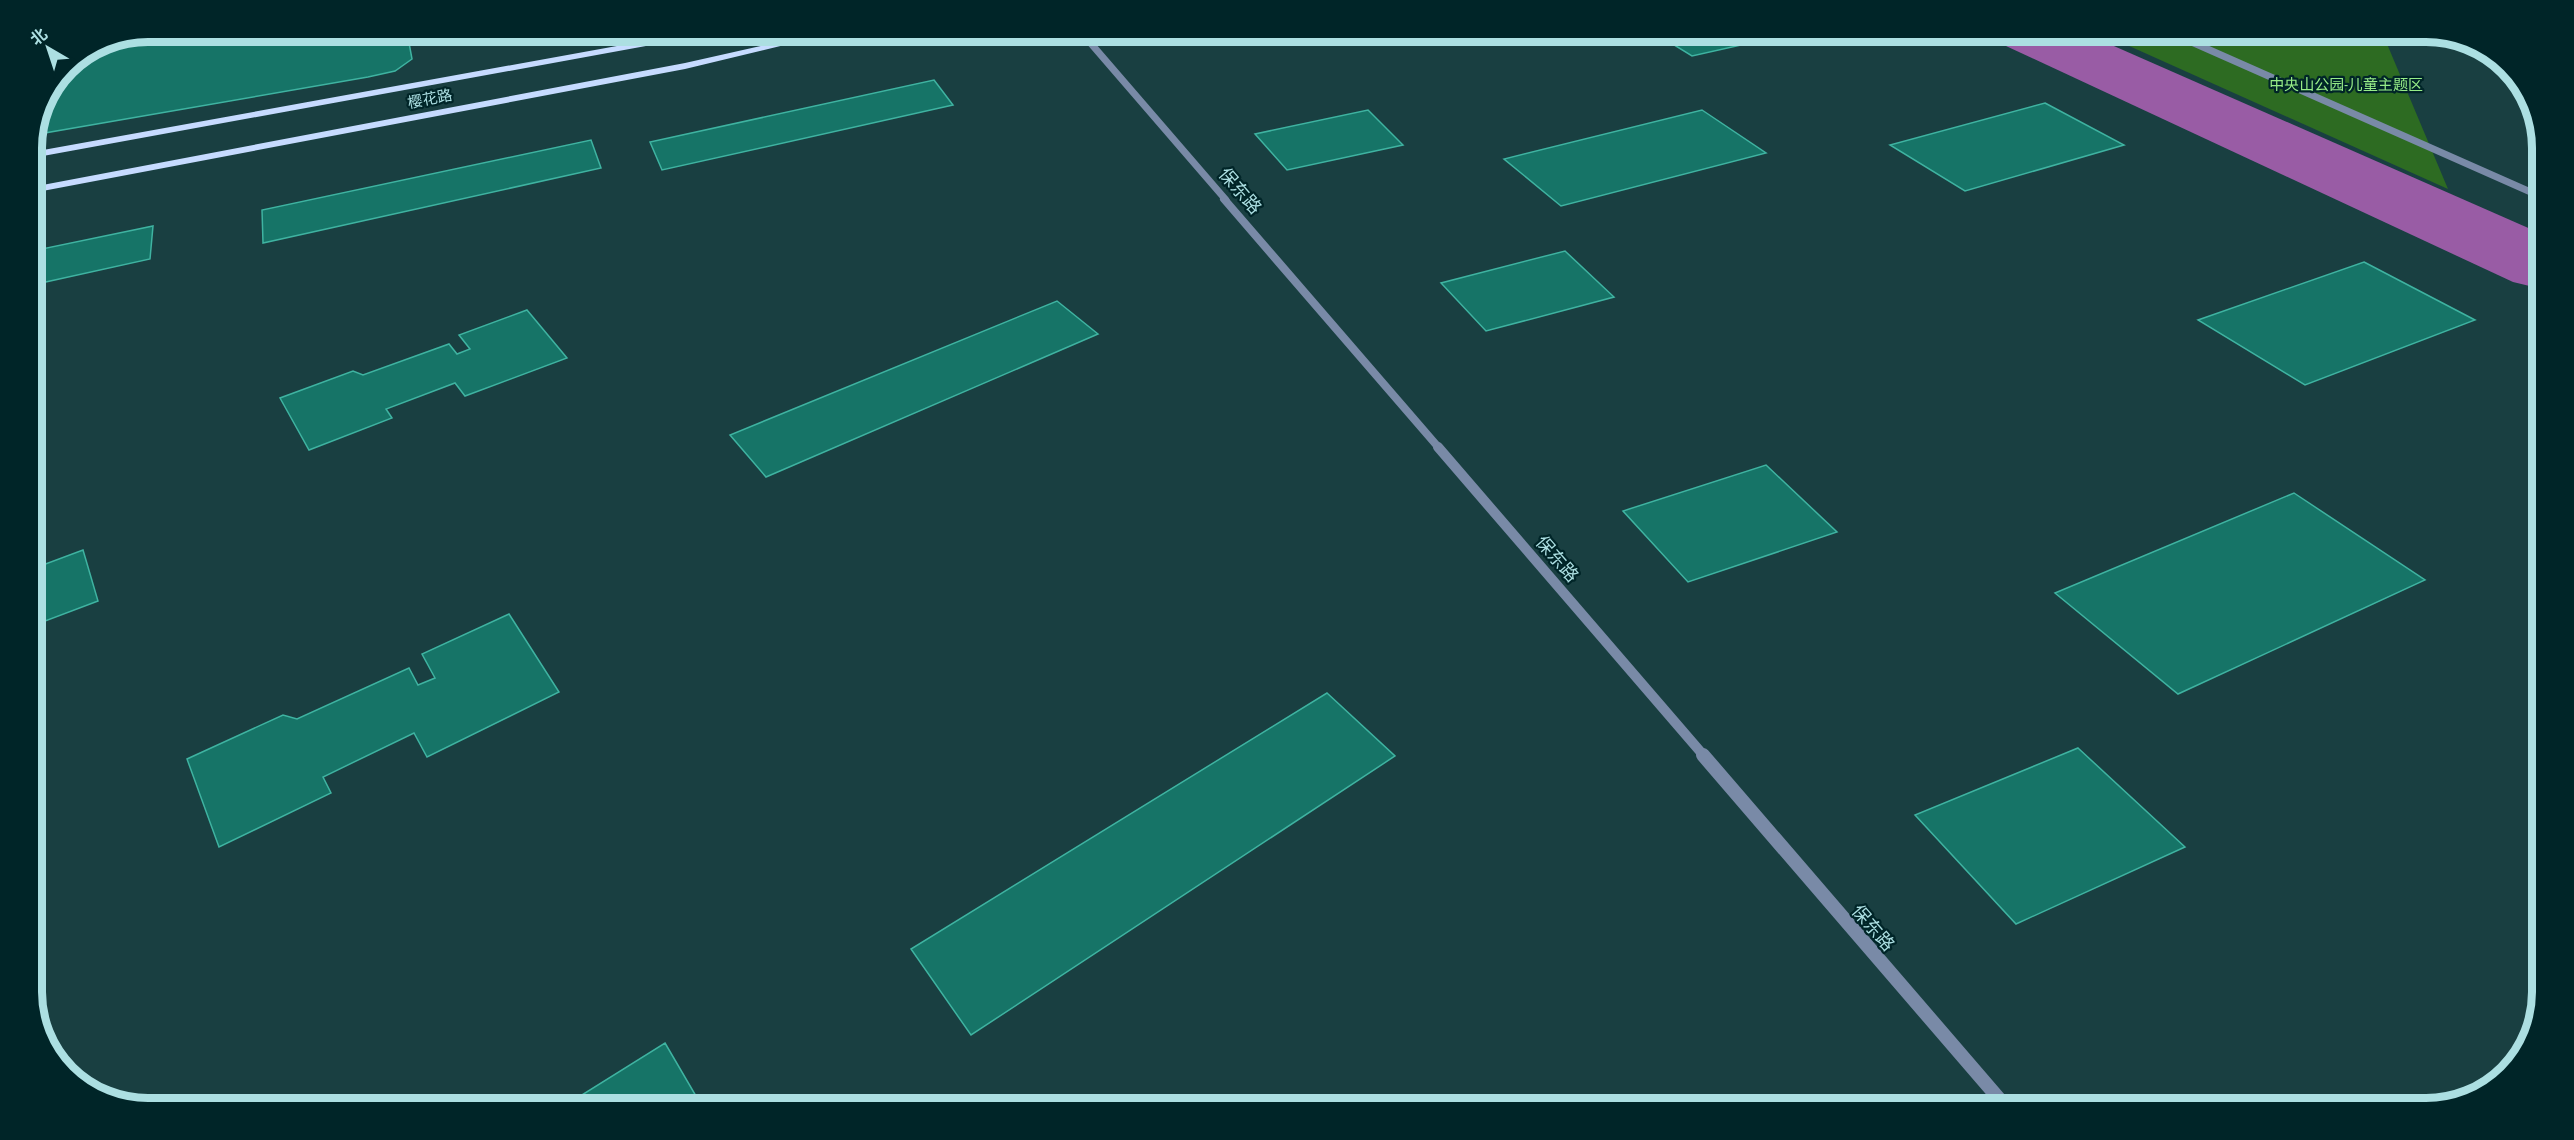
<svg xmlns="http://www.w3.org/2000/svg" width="2574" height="1140" viewBox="0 0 2574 1140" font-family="'Roboto Condensed','Noto Sans SC',sans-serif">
  <rect width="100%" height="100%" fill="#193f41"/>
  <path fill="#2d6b22" d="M2098,32H2382L2448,189Z"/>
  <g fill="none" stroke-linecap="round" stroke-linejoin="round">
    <path fill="#995ca5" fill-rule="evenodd" d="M1996,32H2082L2542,234V289L2513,282L2006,46Z"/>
  </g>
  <path fill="#167467" stroke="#3fb3a1" stroke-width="1.5" d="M148,32H407L412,59L395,71L368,77L33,135L40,103L66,65L103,40Z
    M1653,32H1799L1692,56Z
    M934,80L953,105L662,170L650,142Z
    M2045,103L2124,145L1965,191L1890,145Z
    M1368,110L1403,145L1287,170L1255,134Z
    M1702,110L1766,153L1561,206L1504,159Z
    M591,140L601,168L263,243L262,210Z
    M153,226L150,259L32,285V251Z
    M1565,251L1614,297L1486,331L1441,283Z
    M2364,262L2475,320L2305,385L2198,320Z
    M1057,301L1098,334L766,477L730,435Z
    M527,310L567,358L465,396L455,383L386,409L392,418L309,450L280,398L353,371L363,375L449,344L457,354L470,349L459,335Z
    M1766,465L1837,532L1688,582L1623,511Z
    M2294,493L2425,580L2178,694L2055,593Z
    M83,550L98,601L32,626V569Z
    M509,614L559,692L427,757L414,733L323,777L331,793L219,847L187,759L283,715L297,719L409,668L418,685L435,678L422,654Z
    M1327,693L1395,756L971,1035L911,949Z
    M2078,748L2185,847L2016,924L1915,815Z
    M665,1043L703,1108H561Z"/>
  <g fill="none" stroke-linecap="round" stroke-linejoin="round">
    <path stroke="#798aa7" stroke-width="7" d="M1081,32L1226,200
      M2169,32L2542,197"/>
    <path stroke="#798aa7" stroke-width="8" d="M1224,199L1439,448"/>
    <path stroke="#798aa7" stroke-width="10" d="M1438,447L1705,757"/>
    <path stroke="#798aa7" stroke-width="14" d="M1703,755L2007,1108"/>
    <path fill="#c6dbff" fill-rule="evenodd" d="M694,32H711L706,35L32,158V152Z
      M823,32H838L685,69L32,193V187L685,63Z"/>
  </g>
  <g text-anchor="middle" stroke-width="4.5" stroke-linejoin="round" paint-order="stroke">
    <g font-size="15" fill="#97ed88" stroke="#002528">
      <text x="2346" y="90">中央山公园-儿童主题区</text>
    </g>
    <g font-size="15" fill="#acdfe2" stroke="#002528">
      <text transform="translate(430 99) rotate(-11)" y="5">樱花路</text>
    </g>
    <g font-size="18" fill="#acdfe2" stroke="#002528">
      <text transform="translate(1240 191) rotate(49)" y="6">保东路</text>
      <text transform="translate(1557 559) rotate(49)" y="6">保东路</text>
      <text transform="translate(1873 928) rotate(49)" y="6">保东路</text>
    </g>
  </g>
  <path d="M0 0H2574V1140H0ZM148 42H2426A106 106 0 0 1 2532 148V992A106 106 0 0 1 2426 1098H148A106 106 0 0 1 42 992V148A106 106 0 0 1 148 42Z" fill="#002528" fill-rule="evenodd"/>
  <path fill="none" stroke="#acdfe2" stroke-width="8" d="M148 42H2426A106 106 0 0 1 2532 148V992A106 106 0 0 1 2426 1098H148A106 106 0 0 1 42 992V148A106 106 0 0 1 148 42Z"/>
  <g transform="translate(48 48) rotate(321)" stroke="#002528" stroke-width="4.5" paint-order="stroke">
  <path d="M0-4.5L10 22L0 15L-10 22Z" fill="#acdfe2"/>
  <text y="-9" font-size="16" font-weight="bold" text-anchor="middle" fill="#acdfe2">北</text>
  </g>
</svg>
